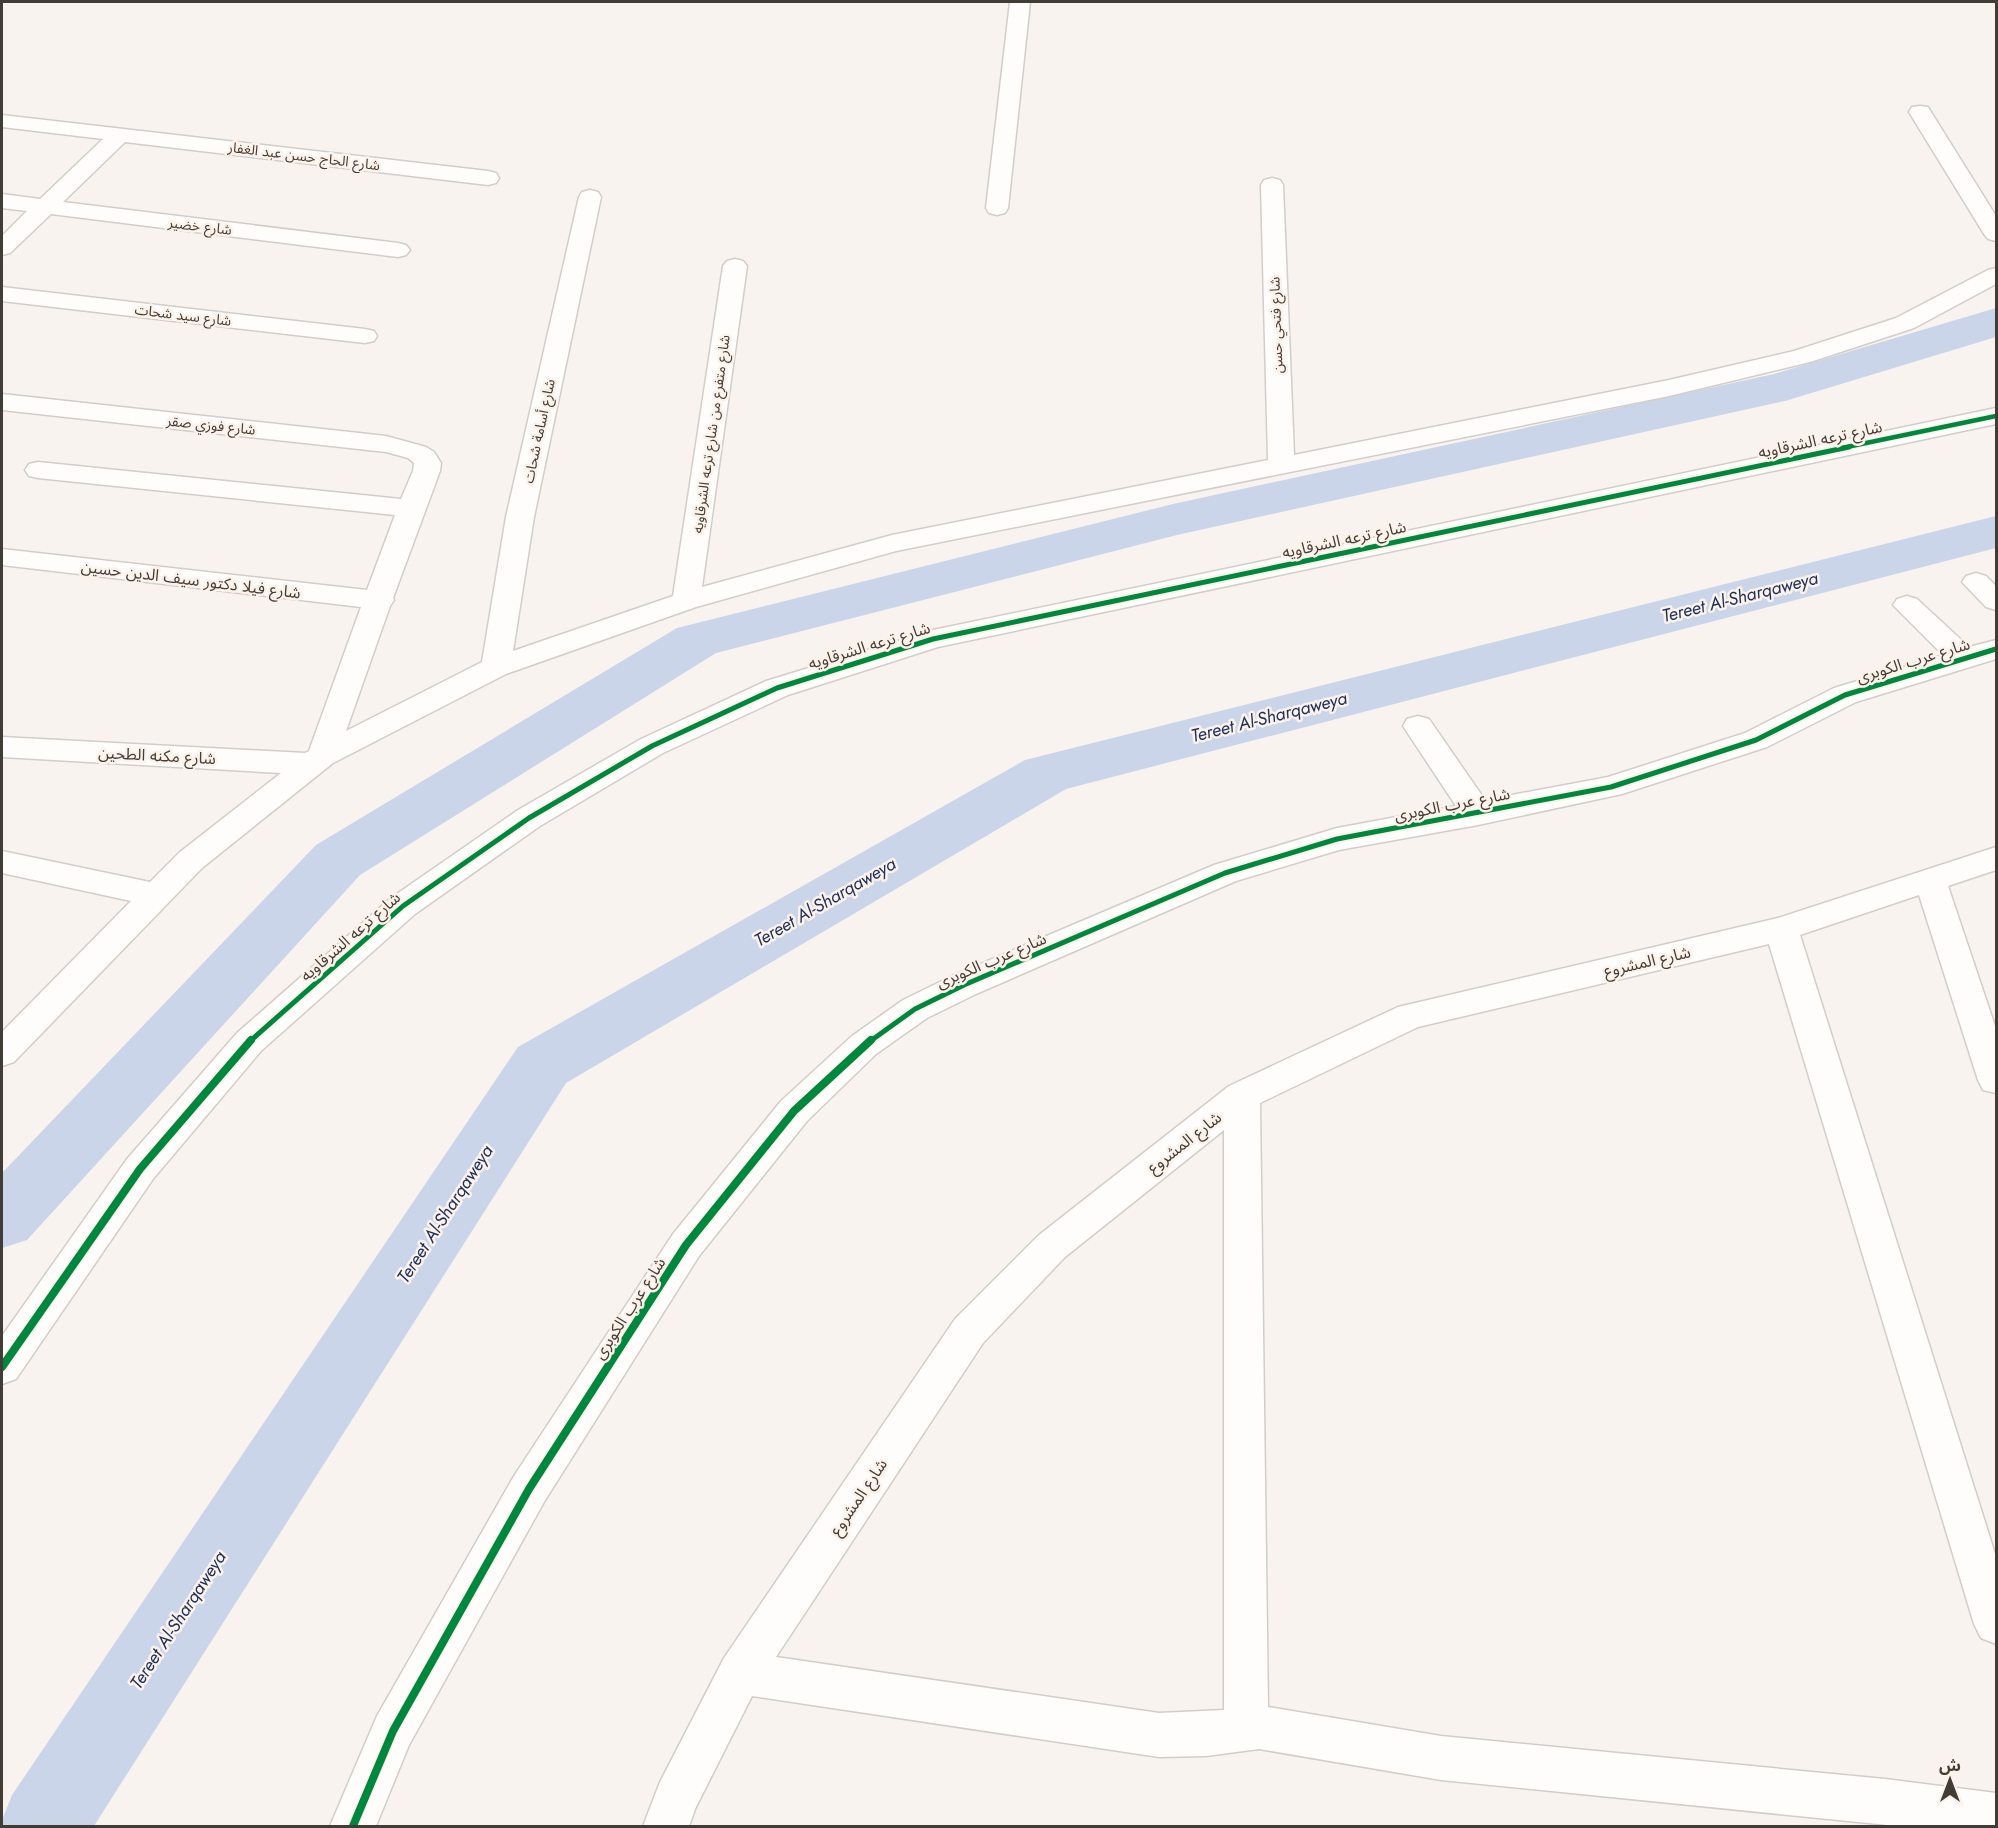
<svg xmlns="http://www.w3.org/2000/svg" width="1998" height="1828" viewBox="0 0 1998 1828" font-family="Jost,'Noto Sans Arabic',sans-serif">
  <rect width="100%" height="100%" fill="#f8f3ee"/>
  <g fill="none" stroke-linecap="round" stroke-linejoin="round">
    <path fill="#cad5ea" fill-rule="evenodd" d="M1996,308V337L1785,401L1177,535L716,653L360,875L27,1240L2,1248V1173L316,845L677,628L1173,504L1774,374Z
      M1996,516V548L1066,789L566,1083L94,1826H2V1820L12,1795L518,1047L1025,760Z"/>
    <defs>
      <path id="minor" d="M1010,2H1030L1008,208L1005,213L997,215L989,213L986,208Z
        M1920,106L1928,107L1931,112L1996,216V241L1988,239L1984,234L1909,112L1912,107Z
        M2,115L488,171L496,173L499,178L496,183L488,185L125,142L63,202L398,243L406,245L410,250L406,255L398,257L51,214L10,253L2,255V236L27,211L2,208V194L40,199L103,139L2,127Z
        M1272,178L1280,180L1283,185L1294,455L1669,380L1794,351L1896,318L1988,270L1996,268V284L1914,328L1810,362L1669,396L896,551L696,607L506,674L333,763L202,868L14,1062L2,1066V1032L131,901L2,873V851L150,882L180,852L281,773L2,757V737L305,753L309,751L361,607L2,565V549L367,590L395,515L38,478L29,476L25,470L29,464L38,462L401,499L413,471L414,463L408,458L386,452L2,410V394L386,436L426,447L434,452L441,463L440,471L393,598L394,600L390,606L346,731L482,662L506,517L579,197L582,192L590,190L598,192L601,197L534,517L513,651L673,596L723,266L727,261L735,259L743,261L747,266L702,587L892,535L1268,460L1261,185L1264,180Z
        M2,287L365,329L374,331L377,336L374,341L365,343L2,301Z
        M1996,408V424L938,647L788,695L663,753L540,826L415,914L261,1051L153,1179L16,1379L2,1384V1336L127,1159L237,1033L391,898L518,810L641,739L766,681L933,630Z
        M1976,573L1986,576L1996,586V610L1986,607L1962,582L1966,576Z
        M1907,596L1917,599L1969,647L1996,640V659L1856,702L1767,747L1622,794L1478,825L1339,850L1236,881L976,994L927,1018L876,1054L807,1121L699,1256L544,1502L409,1745L376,1826H330L377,1716L514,1476L673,1234L781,1101L852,1036L903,1000L952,976L1214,865L1337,828L1456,806L1403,726L1407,719L1418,716L1429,719L1485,800L1608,777L1745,733L1834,688L1943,655L1893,605L1897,599Z
        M1996,847V870L1948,886L1996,1029V1093L1983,1090L1978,1080L1919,895L1800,935L1996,1557V1644L1981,1638L1974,1624L1769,944L1418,1027L1260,1103L1268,1707L1441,1736L1885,1779L1996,1793V1826H1898L1441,1780L1259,1749L1206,1756L1159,1757L752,1696L696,1807L689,1826H643L660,1782L724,1658L955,1319L1039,1235L1229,1086L1398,1007L1778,918ZM1224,1130V1710L1159,1713L776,1657L983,1343L1065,1257Z"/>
    </defs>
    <use href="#minor" stroke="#d3cdc9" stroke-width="3"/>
    <use href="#minor" fill="#fefdfc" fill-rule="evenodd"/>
    <defs>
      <path id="cycleway-far2" d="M1842,448L1996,416"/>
      <path id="cycleway-far1" d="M249,1042L403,906L529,818L652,746L777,688L933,639L1849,447
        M869,1042L915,1009L964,985L1225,873L1337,839L1611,787L1756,740L1845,695L1996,649"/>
      <path id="cycleway" d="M2,1367L140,1169L251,1040
        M353,1826L393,1731L529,1489L686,1245L794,1111L871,1040"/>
    </defs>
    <use href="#cycleway-far2" stroke="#fcf2ea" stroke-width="7"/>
    <use href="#cycleway-far1" stroke="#fcf2ea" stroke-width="9"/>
    <use href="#cycleway" stroke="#fcf2ea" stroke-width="11"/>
    <use href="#cycleway-far2" stroke="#00873e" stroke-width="4.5"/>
    <use href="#cycleway-far1" stroke="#00873e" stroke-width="5"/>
    <use href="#cycleway" stroke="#00873e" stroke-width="8"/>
  </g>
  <g text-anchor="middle" stroke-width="5" stroke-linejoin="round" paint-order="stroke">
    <g font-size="14" fill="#423c36" stroke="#fcf2ea">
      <text transform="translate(304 156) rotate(7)" y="5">شارع الحاج حسن عبد الغفار</text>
      <text transform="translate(200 226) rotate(7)" y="5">شارع خضير</text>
      <text transform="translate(183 315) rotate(7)" y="5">شارع سيد شحات</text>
      <text transform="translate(1276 325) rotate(-92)" y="5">شارع فتحي حسن</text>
      <text transform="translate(211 425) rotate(6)" y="5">شارع فوزي صقر</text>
      <text transform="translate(539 431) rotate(-78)" y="5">شارع أسامة شحات</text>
      <text transform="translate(711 434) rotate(-82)" y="5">شارع متفرع من شارع ترعه الشرقاويه</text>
    </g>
    <g font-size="16" fill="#423c36" stroke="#fcf2ea">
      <text transform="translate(1820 439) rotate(-12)" y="6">شارع ترعه الشرقاويه</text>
      <text transform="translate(1344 539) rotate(-12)" y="6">شارع ترعه الشرقاويه</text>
      <text transform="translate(191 579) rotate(7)" y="6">شارع فيلا دكتور سيف الدين حسين</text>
      <text transform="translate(869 645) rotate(-17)" y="6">شارع ترعه الشرقاويه</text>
      <text transform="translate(1913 660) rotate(-17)" y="6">شارع عرب الكوبرى</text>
      <text transform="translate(157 755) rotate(3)" y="6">شارع مكنه الطحين</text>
      <text transform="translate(1452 804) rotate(-11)" y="6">شارع عرب الكوبرى</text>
      <text transform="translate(350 936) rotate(-41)" y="6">شارع ترعه الشرقاويه</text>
      <text transform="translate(991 960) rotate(-23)" y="6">شارع عرب الكوبرى</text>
      <text transform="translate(1647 961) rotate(-13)" y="6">شارع المشروع</text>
      <text transform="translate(1184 1142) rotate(-38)" y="6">شارع المشروع</text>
      <text transform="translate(629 1308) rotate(-57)" y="6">شارع عرب الكوبرى</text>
      <text transform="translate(858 1497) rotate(-56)" y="6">شارع المشروع</text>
    </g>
    <g font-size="18" font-style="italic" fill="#1b2f5a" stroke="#fcf2ea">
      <text transform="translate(1740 597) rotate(-14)" y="6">Tereet Al-Sharqaweya</text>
      <text transform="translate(1269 717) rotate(-14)" y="6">Tereet Al-Sharqaweya</text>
      <text transform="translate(825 902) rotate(-30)" y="6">Tereet Al-Sharqaweya</text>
      <text transform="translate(445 1214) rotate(-57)" y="6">Tereet Al-Sharqaweya</text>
      <text transform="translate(178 1620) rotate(-57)" y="6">Tereet Al-Sharqaweya</text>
    </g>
  </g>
  <rect width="1998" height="1828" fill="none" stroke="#423c36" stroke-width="6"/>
  <g transform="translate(1950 1780)" stroke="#fcf2ea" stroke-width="4.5" paint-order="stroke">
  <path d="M0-4.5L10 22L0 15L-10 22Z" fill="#423c36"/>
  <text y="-9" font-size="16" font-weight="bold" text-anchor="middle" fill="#423c36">ش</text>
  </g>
</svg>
